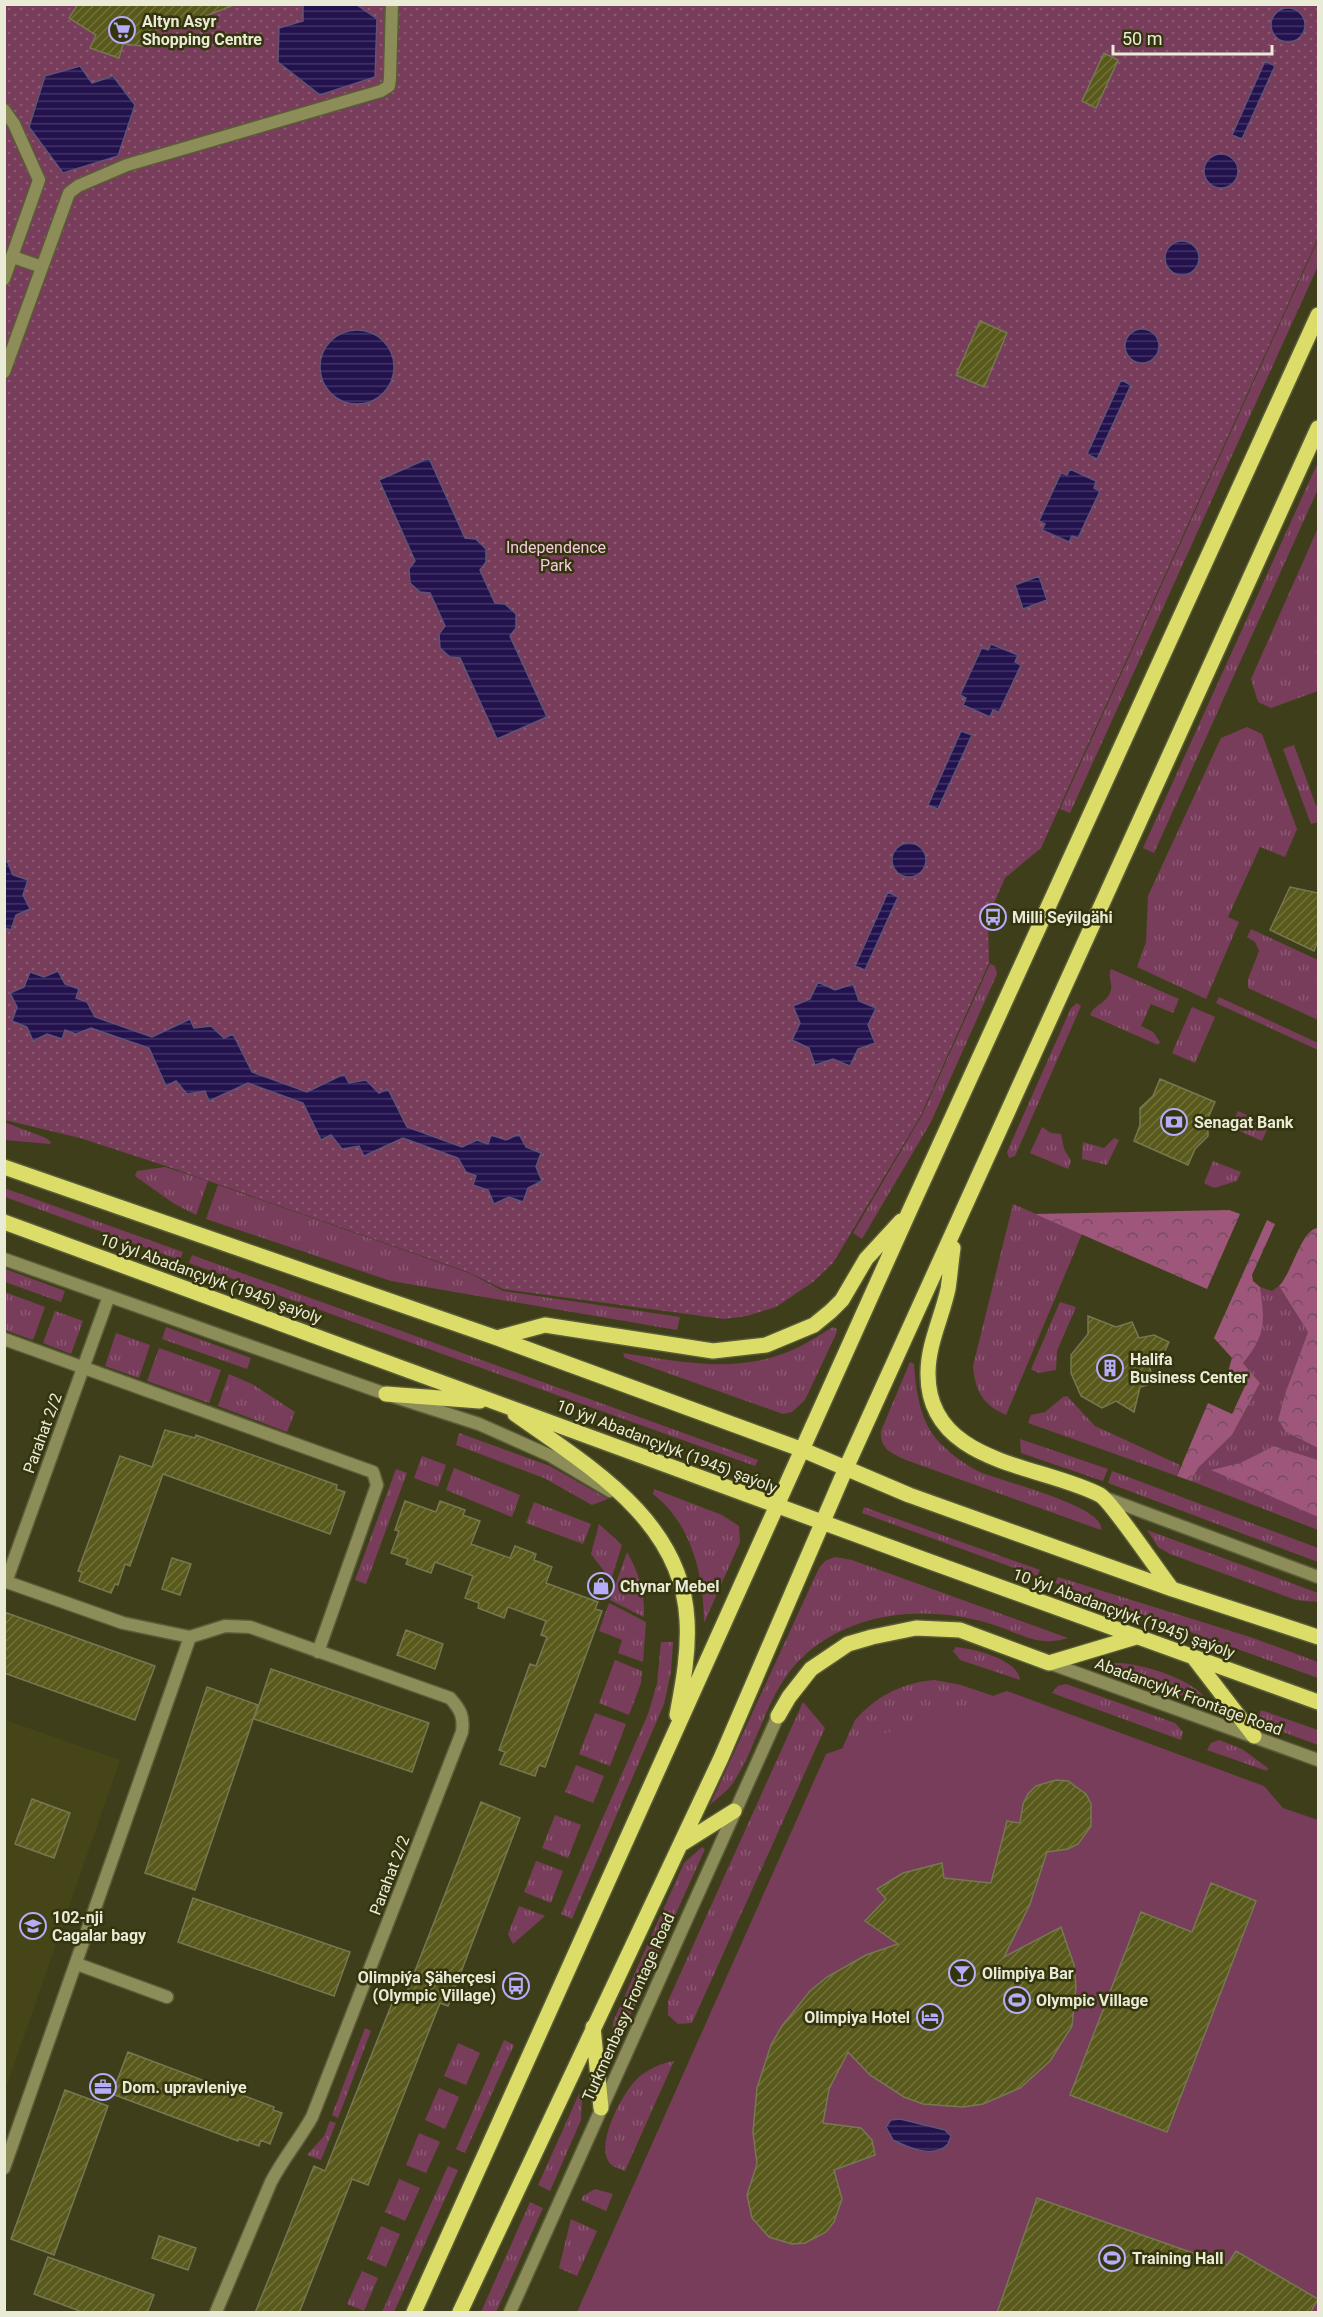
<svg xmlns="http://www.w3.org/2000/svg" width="1323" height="2317" viewBox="0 0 1323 2317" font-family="Roboto,sans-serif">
  <defs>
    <pattern id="grass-tufts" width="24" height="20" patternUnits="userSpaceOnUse" patternTransform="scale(1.5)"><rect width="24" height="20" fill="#783d5b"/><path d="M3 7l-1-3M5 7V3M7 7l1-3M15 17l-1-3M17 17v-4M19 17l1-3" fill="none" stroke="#8b5972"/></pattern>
    <pattern id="forest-crowns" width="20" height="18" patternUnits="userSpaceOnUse" patternTransform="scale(1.5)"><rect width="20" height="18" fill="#9e577a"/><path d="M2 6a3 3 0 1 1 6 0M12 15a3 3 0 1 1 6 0" fill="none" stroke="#724e5d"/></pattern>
    <pattern id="park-dots" width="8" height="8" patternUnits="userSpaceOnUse" patternTransform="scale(1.5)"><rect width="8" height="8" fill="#783d5b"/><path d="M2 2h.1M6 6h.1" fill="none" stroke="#8b5972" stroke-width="1.8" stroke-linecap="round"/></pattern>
    <pattern id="water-rules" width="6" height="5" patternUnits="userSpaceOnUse" patternTransform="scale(1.5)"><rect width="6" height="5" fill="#23124e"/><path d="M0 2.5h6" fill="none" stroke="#433567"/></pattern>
    <pattern id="building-hatch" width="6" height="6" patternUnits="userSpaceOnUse" patternTransform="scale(1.5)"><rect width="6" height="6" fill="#58591a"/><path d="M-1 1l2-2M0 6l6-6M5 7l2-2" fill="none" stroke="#70713b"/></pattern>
  </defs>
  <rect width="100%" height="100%" fill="#3e3f1a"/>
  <path fill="#454518" d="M5,1720L120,1760L5,2091Z"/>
  <path fill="url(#grass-tufts)" d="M1318,240V266L1070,813L1060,809Z
    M1318,462V489L1154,853L1143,848Z
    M1318,528V691L1271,708L1258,702L1251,679Z
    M1247,727L1262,734L1297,829L1285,857L1260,847L1228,917L1239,922L1206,999L1137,967L1146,942L1148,896L1221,738Z
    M1294,745L1316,806L1318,802V822L1311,824L1283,749Z
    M1251,929L1318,960V1020L1248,988V979L1259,951L1255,942L1247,937Z
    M990,964L995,966L997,974L931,1122L862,1239L853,1233L921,1117Z
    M1111,969L1179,999L1173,1013L1151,1004L1141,1026L1153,1032L1160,1042L1158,1045L1090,1015C1096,1003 1105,1004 1110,993C1114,984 1107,977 1111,969Z
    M1219,997L1318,1043V1050L1216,1003Z
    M1077,1003L1081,1006L1015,1156L1009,1158L1007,1152L1071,1008Z
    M1192,1007L1215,1017L1195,1063L1172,1053Z
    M1238,1111L1269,1125L1262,1141L1231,1127Z
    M4,1122L46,1138L51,1142L50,1144L5,1140Z
    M1042,1127L1051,1133L1061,1134L1064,1149L1071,1161L1068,1169L1030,1153Z
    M1114,1138L1119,1140L1107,1165L1082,1159L1083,1142L1104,1148Z
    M1213,1161L1241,1172L1237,1181L1214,1188L1204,1183Z
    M165,1167L208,1181L196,1215L173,1203L135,1176L137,1171Z
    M218,1185L469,1273L503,1291L680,1317L677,1330L391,1281L206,1219Z
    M4,1188L183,1252L180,1260L5,1197Z
    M1013,1204L1082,1234L1006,1415C983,1405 975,1391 973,1366Z
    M192,1255L758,1460L755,1466L189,1263Z
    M5,1269L65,1291L61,1302L5,1282Z
    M1279,1286L1308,1332L1286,1391L1278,1420L1286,1432L1318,1448V1460L1274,1446L1240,1463L1212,1470L1318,1517V1530L1191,1481L1198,1468L1232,1435L1260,1383L1243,1363C1263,1338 1264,1317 1260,1287L1272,1291Z
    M5,1292L45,1307L33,1340L5,1330Z
    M1060,1302L1076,1307L1057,1351L1056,1370L1039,1373L1031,1369Z
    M55,1311L83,1321L71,1354L43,1343Z
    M166,1327L251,1358L247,1369L162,1339Z
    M833,1327L837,1329L836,1334L805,1400L792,1412L783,1414L625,1358L623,1353C683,1362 740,1375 797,1348C809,1342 821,1334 833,1327Z
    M116,1333L150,1345L139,1378L105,1366Z
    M159,1348L221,1370L209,1403L147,1381Z
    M910,1362L914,1364C916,1392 920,1421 939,1442C951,1454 965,1465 980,1472C1000,1481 1106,1506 1101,1530L906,1460C891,1453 880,1449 881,1431Z
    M229,1374L252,1384L295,1412L287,1432L218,1406Z
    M1067,1396L1095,1426L1180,1465L1177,1476L1028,1423L1031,1415L1045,1412L1063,1397Z
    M459,1433L550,1466L608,1499L592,1505L544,1478L456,1445Z
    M1020,1439L1108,1469L1103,1481L1021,1453Z
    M422,1456L446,1465L438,1487L414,1478Z
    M454,1468L520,1495L512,1517L446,1490Z
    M396,1469L407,1473L366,1584L355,1580Z
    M1112,1471L1318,1548V1562L1108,1483Z
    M654,1489L722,1515L739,1526L740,1542L704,1623C704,1576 692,1524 653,1494Z
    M534,1502L591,1524L583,1544L526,1523Z
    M864,1507L1040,1570L1037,1576L862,1513Z
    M599,1524L622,1545L611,1580L591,1554Z
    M1147,1530L1318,1593V1602L1296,1600L1170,1554L1158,1547Z
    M627,1552C639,1573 645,1593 644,1617L610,1600Z
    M835,1557L852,1560L1068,1638C1036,1648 1021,1633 991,1624C930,1605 856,1610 806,1654C767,1688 760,1742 733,1783C727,1792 717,1798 710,1805L819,1568L825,1561Z
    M1058,1577L1250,1637L1318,1662V1678L1055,1583Z
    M609,1603L646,1622L643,1662L618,1653L622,1640L599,1631Z
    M661,1642H673L671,1672L664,1704L572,1919L561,1914L648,1714L657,1684Z
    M956,1647C974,1649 1018,1659 1020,1680L960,1660L953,1651Z
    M615,1660L642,1671L641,1683L629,1715L599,1703Z
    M1116,1663C1137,1662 1204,1681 1208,1705L1102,1666Z
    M934,1680L961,1685L1014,1703L721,2017L855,1720C877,1696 901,1683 934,1680Z
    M1066,1684L1175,1723L1183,1732L1181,1740L1052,1693L1058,1686Z
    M803,1702L825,1728L692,2023L678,2024L668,2015V2001Z
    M1261,1710L1318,1730V1745L1272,1728L1259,1716Z
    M595,1713L626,1724L610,1766L579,1754Z
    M1219,1740L1242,1749L1268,1768L1267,1771L1207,1750L1211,1743Z
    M576,1765L604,1776L593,1803L565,1792Z
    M555,1815L581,1825L568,1858L542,1848Z
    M702,1847L705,1849L614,2051L611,2048L613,2022L684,1863Z
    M536,1861L563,1871L551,1903L524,1892Z
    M519,1906L545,1916L513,1944L508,1934Z
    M365,2028L371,2031L338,2118L332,2115Z
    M504,2040L514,2045L465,2153L456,2149Z
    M458,2043L480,2053L466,2085L444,2076Z
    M674,2061L625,2171C619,2168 612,2167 609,2162C595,2143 624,2090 639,2077C649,2069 661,2063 674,2061Z
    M439,2088L459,2097L445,2129L425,2120Z
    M579,2094L582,2096L581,2120L550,2191L538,2185Z
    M330,2121L336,2123L321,2160L307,2155L324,2136Z
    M419,2133L440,2142L426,2173L406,2165Z
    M448,2166L458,2170L394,2312H382Z
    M399,2179L420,2188L405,2221L385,2212Z
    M595,2189L613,2194L606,2211L581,2200L583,2196Z
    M530,2202L543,2208L496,2312H481Z
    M571,2219L597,2231L577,2276L559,2268Z
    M381,2226L400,2234L386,2267L367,2259Z
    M362,2271L378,2278L364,2311L347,2304Z"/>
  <path fill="url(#forest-crowns)" d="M1229,1210L1240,1214L1207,1289L1035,1214Z
    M1267,1220L1275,1224L1252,1275L1253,1281L1260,1287C1265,1322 1266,1335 1243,1363L1260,1383L1232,1435L1198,1468L1191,1481L1177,1476L1208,1403L1232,1414L1246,1384L1227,1375L1232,1358L1214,1338Z
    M1317,1228L1318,1229V1448L1286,1432L1278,1420L1286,1391L1308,1332L1279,1286C1292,1273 1301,1231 1317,1228Z
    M1274,1446L1318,1460V1517L1211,1470L1240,1463Z"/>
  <path fill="url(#park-dots)" d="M4,5H1318V238L1041,848L1005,878L988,917L989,963L920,1117L833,1263L813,1282L776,1307L747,1316L724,1319L503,1289L468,1272L166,1166L80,1138L5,1120Z"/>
  <path fill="#783d5b" d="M1007,1691L1264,1786L1283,1808L1318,1820V2312H577L826,1754Z"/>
  <path fill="url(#water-rules)" stroke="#5f5377" stroke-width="1.5" d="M303,5H357L377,19L375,77L320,95L278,62L279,28L303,21Z
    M1271 25a17 17 0 1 1 34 0a17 17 0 1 1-34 0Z
    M1265,61L1275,66L1242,139L1232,135Z
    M80,66L92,83L113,76L135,105L118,156L63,173L29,127L45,76Z
    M1204 171a17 17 0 1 1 34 0a17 17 0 1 1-34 0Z
    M1165 258a17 17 0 1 1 34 0a17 17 0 1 1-34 0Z
    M1125 346a17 17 0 1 1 34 0a17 17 0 1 1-34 0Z
    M320 367a37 37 0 1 1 74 0a37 37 0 1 1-74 0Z
    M1121,380L1131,385L1097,459L1087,454Z
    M429,458L465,538L476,539L486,549V562L480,570L495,603L505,604L516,614V628L510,636L547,717L497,739L460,658L450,657L440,648L439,634L445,626L430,593L420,592L410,583L409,569L415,561L379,480Z
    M1070,469L1096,481L1094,488L1100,491L1078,538L1072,536L1069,542L1042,530L1045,524L1039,521L1061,473L1067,475Z
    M1039,576L1047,600L1023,609L1015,585Z
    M991,644L1018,655L1015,662L1021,665L999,712L993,710L990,717L963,705L966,698L960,695L982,647L988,650Z
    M961,731L972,735L938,809L928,805Z
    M892 860a17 17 0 1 1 34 0a17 17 0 1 1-34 0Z
    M7,861L13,875L28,880L23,895L30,909L16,915L11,930L5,928L4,863Z
    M888,892L898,897L865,970L855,966Z
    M58,971L65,984L79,989L76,998L87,1002L95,1017L152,1037L190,1019L194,1028L211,1026L224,1038L233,1034L252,1072L307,1092L344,1074L349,1083L366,1080L379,1093L388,1089L407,1127L462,1147L477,1140L488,1144L491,1135L506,1140L519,1134L526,1147L541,1153L536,1167L542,1181L528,1188L523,1202L509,1197L494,1204L488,1190L473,1185L476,1176L466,1172L458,1158L403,1138L364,1156L359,1146L342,1149L331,1135L321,1140L303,1103L248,1083L209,1101L205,1091L187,1094L176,1081L166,1086L149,1048L91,1028L76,1034L65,1030L62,1039L47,1034L33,1041L27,1027L12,1021L17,1007L10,993L24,987L30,972L44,977Z
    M818,982L835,990L853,984L859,1001L876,1008L868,1025L875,1043L858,1049L850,1066L833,1059L815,1065L809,1048L792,1040L800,1023L793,1006L810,999Z
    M900,2119L945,2130L951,2136L948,2144C934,2159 909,2148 893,2140L886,2127L891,2120Z"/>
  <path fill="url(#building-hatch)" stroke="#767852" stroke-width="1.5" d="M78,4H234V5L185,24L156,28L154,47L123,44L119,58L90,48L96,35L69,18Z
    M1104,53L1118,60L1096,108L1082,101Z
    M980,321L1007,333L984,387L956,375Z
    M1290,887L1318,893V940L1314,951L1270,930Z
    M1160,1079L1215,1102L1208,1118V1136L1195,1149L1188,1165L1134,1141L1140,1125V1108L1153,1096Z
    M1088,1316L1116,1327L1132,1322L1139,1338L1154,1335L1169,1342L1162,1357L1148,1363L1155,1383L1140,1387L1134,1412L1116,1401L1102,1408L1081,1396L1071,1373V1355L1088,1334Z
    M165,1430L195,1438L196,1435L337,1485L336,1489L345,1492L330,1534L163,1474L130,1566L125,1564L118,1585L115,1584L111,1593L79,1581L82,1572L78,1571L120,1456L152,1467Z
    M405,1501L436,1512L440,1501L465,1510L463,1515L480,1521L471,1544L510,1558L515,1546L536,1554L534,1560L552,1567L546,1583L598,1602L595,1609L602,1611L545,1767L539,1765L535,1776L500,1764L505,1752L499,1750L530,1664L536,1666L547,1637L541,1635L546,1621L508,1607L504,1618L478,1608L479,1603L465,1598L473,1576L435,1562L431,1573L406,1564L408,1559L391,1553L399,1531L395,1530Z
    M172,1558L191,1564L180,1595L162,1589Z
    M4,1612L155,1666L135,1720L4,1673Z
    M406,1630L443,1644L435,1669L397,1655Z
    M271,1669L429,1723L412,1772L254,1719Z
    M207,1687L258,1705L195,1890L145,1873Z
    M1056,1780L1068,1781L1086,1794L1091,1804V1826L1078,1844L1068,1849L1047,1852L1030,1904L1004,1957L1061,1927L1074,1965L1076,1986L1072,2026L1050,2061L1020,2088L983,2104L963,2107L923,2104L904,2097L870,2075L848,2052L829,2089L823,2123L861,2128L872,2140L875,2155L834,2170L842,2199L834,2222L826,2232L805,2243L792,2244L769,2237L752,2218L747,2195L757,2164L753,2132L757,2088L771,2045L782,2026L810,1991L827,1977L866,1955L898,1944L865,1921L886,1899L877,1889L903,1873L942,1863L944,1878L991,1883L1007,1821L1020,1823L1023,1804L1028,1794L1036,1786Z
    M32,1799L70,1813L54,1858L15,1844Z
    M481,1802L520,1818L448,2006L440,2003L368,2185L352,2179L299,2313H255L314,2166L325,2171L397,1991L406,1994Z
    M1211,1883L1256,1901L1167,2132L1070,2095L1141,1912L1192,1932Z
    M193,1898L350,1952L334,1996L178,1942Z
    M128,2052L274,2107L273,2110L282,2113L270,2144L261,2140L259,2146L239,2139L238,2141L112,2094Z
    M65,2090L108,2106L54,2255L11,2239Z
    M1037,2198L1227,2265L1236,2251L1318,2299L1310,2313H997Z
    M159,2236L196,2248L188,2270L152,2258Z
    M48,2257L154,2295L147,2313H85L34,2294Z"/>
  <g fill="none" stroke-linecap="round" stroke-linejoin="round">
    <defs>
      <path id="street" d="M4,110L14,124L39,180L4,279
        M13,257L42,267
        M4,372L69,193L78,186L127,165L381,91L389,86L390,78L392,4
        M4,1259L386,1394L479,1424L551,1456L610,1491
        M4,1339L373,1472L377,1485L318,1652
        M1103,1497L1318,1577
        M4,1581L123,1623L190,1637L225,1626L250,1627L450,1698C461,1710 464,1717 462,1732L312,2117C299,2140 283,2159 271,2182L216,2312
        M6,1582L109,1296
        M1049,1663L1318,1760
        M77,1964L167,1997
        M4,2168L190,1637
        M510,2312L778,1716"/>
      <path id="primary" d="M4,1167L497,1338L803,1450L909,1495L1172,1589L1318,1637
        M4,1222C443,1382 879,1545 1318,1702
        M953,1248C951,1262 950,1276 948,1289C942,1317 928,1344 928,1373C927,1465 1041,1464 1100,1495C1111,1501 1160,1574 1172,1589
        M497,1338L545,1325L713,1351L766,1345L814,1325L831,1311L842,1300L866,1259L901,1221
        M386,1394L480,1401
        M515,1414C588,1466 682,1520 687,1620C689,1652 683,1683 677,1715
        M1194,1658L1254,1736
        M778,1716L789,1697L811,1669L848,1644L872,1637L916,1628L960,1630L1049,1663L1136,1637
        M680,1845L734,1811
        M593,2027L601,2108
        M414,2312L909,1212L1318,315
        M460,2312L721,1758L846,1468L1318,428"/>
    </defs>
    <use href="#street" stroke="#5a5b38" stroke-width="15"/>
    <use href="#primary" stroke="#5a5b38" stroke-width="18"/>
    <use href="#street" stroke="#8c8d58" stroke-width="12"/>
    <use href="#primary" stroke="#dcdd69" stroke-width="15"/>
  </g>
  <defs>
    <symbol id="supermarket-ring" viewBox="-11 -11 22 22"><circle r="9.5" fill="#34340f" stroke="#b6acf8" stroke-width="1.5"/><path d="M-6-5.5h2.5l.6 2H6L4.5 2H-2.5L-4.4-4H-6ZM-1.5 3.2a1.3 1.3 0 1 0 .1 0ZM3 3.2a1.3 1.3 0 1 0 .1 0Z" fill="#b6acf8"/></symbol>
    <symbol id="bus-ring" viewBox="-11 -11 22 22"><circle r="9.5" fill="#34340f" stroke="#b6acf8" stroke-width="1.5"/><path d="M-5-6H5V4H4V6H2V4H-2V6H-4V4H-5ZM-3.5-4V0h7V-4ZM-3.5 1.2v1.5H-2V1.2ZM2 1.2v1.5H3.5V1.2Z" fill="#b6acf8"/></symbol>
    <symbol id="bank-ring" viewBox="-11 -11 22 22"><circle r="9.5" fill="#34340f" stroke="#b6acf8" stroke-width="1.5"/><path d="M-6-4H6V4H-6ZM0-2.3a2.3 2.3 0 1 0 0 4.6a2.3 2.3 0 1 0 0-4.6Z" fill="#b6acf8"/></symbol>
    <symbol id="building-ring" viewBox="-11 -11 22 22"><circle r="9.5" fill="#34340f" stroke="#b6acf8" stroke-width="1.5"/><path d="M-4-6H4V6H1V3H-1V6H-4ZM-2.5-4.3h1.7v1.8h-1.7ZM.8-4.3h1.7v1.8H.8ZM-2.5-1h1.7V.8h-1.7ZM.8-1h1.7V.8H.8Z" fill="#b6acf8"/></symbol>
    <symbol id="shop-ring" viewBox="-11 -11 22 22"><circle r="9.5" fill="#34340f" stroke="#b6acf8" stroke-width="1.5"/><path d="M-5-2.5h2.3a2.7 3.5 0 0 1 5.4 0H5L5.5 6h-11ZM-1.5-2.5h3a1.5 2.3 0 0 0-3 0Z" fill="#b6acf8"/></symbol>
    <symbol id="school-ring" viewBox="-11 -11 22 22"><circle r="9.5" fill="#34340f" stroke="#b6acf8" stroke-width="1.5"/><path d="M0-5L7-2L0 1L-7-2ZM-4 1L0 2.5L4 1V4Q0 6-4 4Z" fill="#b6acf8"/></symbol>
    <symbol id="bar-ring" viewBox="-11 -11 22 22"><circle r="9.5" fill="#34340f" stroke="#b6acf8" stroke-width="1.5"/><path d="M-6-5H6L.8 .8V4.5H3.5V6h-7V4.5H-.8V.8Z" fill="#b6acf8"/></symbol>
    <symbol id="stadium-ring" viewBox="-11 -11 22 22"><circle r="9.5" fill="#34340f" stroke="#b6acf8" stroke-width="1.5"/><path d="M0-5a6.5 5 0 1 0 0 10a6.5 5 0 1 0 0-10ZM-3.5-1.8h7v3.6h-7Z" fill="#b6acf8"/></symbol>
    <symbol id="hotel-ring" viewBox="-11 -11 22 22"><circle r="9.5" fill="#34340f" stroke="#b6acf8" stroke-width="1.5"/><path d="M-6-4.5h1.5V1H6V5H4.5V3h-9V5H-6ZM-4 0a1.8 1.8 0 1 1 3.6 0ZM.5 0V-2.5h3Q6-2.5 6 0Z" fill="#b6acf8"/></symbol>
    <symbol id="office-ring" viewBox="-11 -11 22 22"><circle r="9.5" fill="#34340f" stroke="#b6acf8" stroke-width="1.5"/><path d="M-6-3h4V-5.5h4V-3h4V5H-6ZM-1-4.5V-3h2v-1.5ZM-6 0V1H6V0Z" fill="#b6acf8"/></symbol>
  </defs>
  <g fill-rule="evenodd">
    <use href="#supermarket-ring" x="107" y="15" width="30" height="30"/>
    <use href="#bus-ring" x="978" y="902" width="30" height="30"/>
    <use href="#bank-ring" x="1159" y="1107" width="30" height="30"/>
    <use href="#building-ring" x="1095" y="1353" width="30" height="30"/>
    <use href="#shop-ring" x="586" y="1571" width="30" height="30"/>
    <use href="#school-ring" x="18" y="1911" width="30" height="30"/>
    <use href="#bar-ring" x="947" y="1958" width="30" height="30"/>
    <use href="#bus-ring" x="501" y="1971" width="30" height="30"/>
    <use href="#stadium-ring" x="1002" y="1985" width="30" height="30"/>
    <use href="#hotel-ring" x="915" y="2002" width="30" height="30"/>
    <use href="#office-ring" x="88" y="2072" width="30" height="30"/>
    <use href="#stadium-ring" x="1097" y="2243" width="30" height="30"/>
  </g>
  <g text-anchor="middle" stroke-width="5" stroke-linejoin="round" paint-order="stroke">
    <g font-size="16" font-weight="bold" fill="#eaebd6" stroke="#34340f" text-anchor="start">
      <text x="142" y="27">Altyn Asyr<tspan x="142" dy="18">Shopping Centre</tspan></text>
      <text x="1012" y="923">Milli Seýilgähi</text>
      <text x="1194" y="1128">Senagat Bank</text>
      <text x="1130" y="1365">Halifa<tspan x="1130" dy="18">Business Center</tspan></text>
      <text x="620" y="1592">Chynar Mebel</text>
      <text x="52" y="1923">102-nji<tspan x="52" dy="18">Cagalar bagy</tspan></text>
      <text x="982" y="1979">Olimpiya Bar</text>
      <text x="496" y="1983" text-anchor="end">Olimpiýa Şäherçesi<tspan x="496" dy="18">(Olympic Village)</tspan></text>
      <text x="1036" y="2006">Olympic Village</text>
      <text x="910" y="2023" text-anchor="end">Olimpiya Hotel</text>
      <text x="122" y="2093">Dom. upravleniye</text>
      <text x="1132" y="2264">Training Hall</text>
    </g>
    <g font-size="16" fill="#f4cadc" stroke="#34340f">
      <text x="556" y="553">Independence<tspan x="556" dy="18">Park</tspan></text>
    </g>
    <g font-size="16" fill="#eaebd6" stroke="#34340f">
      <text transform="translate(211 1278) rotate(20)" y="6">10 ýyl Abadançylyk (1945) şaýoly</text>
      <text transform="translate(42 1433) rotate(-70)" y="6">Parahat 2/2</text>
      <text transform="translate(667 1446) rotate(21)" y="6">10 ýyl Abadançylyk (1945) şaýoly</text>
      <text transform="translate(1124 1613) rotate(20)" y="6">10 ýyl Abadançylyk (1945) şaýoly</text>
      <text transform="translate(1189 1696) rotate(20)" y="6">Abadancylyk Frontage Road</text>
      <text transform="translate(389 1875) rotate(-69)" y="6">Parahat 2/2</text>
      <text transform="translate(628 2007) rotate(-66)" y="6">Turkmenbasy Frontage Road</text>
    </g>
  </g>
  <rect width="1323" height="2317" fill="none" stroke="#eaebd6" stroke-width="12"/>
  <path d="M1113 45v9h159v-9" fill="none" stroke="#eaebd6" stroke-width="3"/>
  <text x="1122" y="45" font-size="18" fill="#eaebd6" stroke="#34340f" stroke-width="4.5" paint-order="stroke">50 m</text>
</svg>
